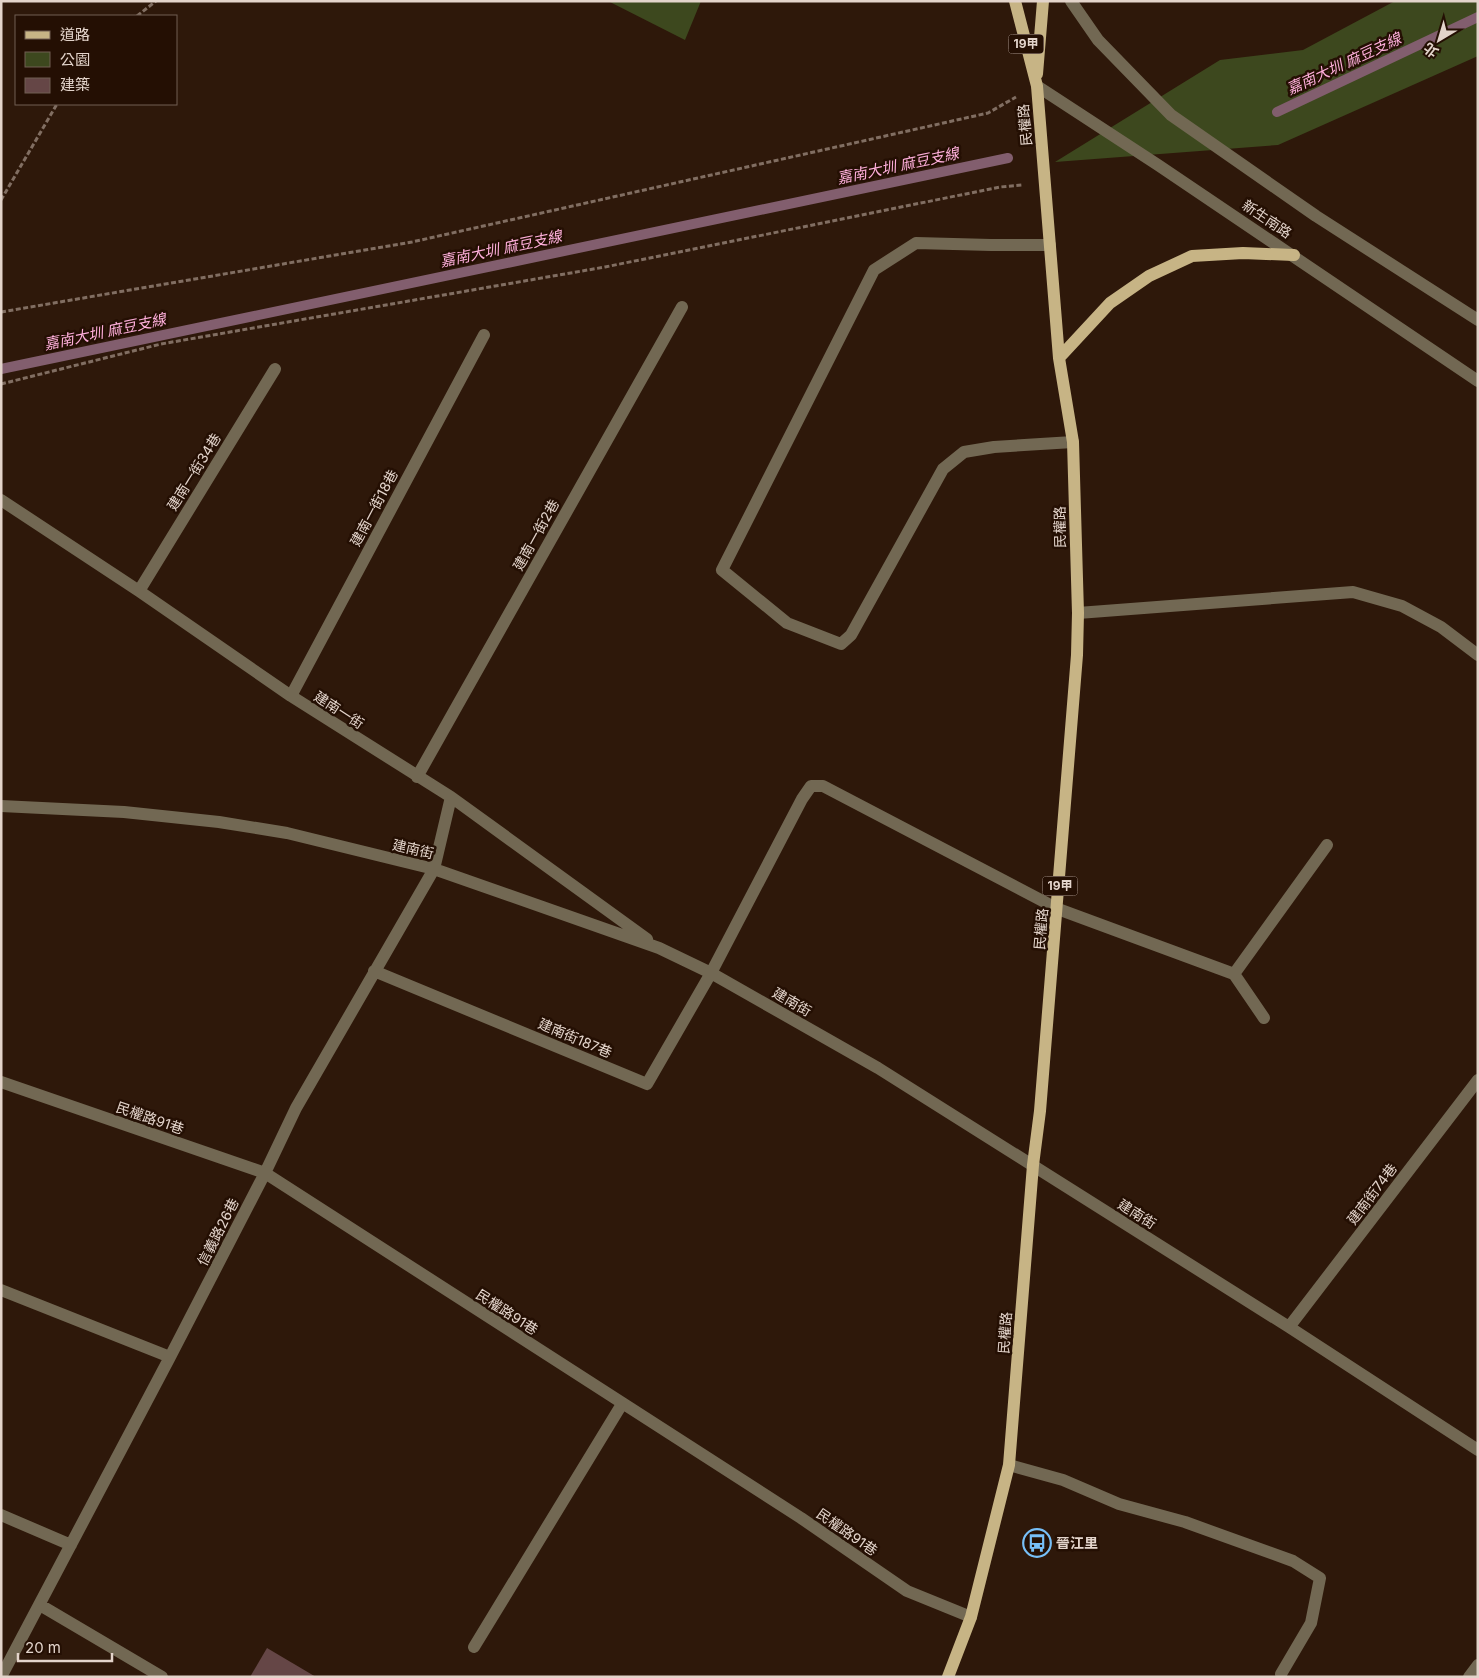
<svg xmlns="http://www.w3.org/2000/svg" width="1479" height="1678" viewBox="0 0 1479 1678" font-family="Inter,'Noto Sans TC',sans-serif">
  <rect width="100%" height="100%" fill="#2e180a"/>
  <path fill="#3d481e" d="M608,1H701L685,40Z
    M1395,1H1478V56L1278,145L1055,162L1220,60L1303,50Z"/>
  <g fill="none" stroke-linecap="round" stroke-linejoin="round">
    <path stroke="#825e6e" stroke-width="10" d="M1277,112L1478,17
      M1,369L1008,158"/>
  </g>
  <path fill="#654646" d="M267,1648L316,1677H250Z"/>
  <g fill="none" stroke-linecap="round" stroke-linejoin="round">
    <path stroke="#816e62" stroke-width="3" stroke-dasharray="5 2.5" stroke-linecap="butt" d="M137,16L156,1
      M1,200L57,104
      M1,312L412,242L988,113L1016,97
      M1,384L161,344L605,267L1000,187L1022,185"/>
    <path stroke="#726853" stroke-width="12" d="M1071,1L1098,40L1171,115L1316,216L1478,320
      M1037,86L1158,165L1478,381
      M1050,245H991L916,243L874,270L722,570L787,623L841,644L851,635L943,469L964,452L994,447L1073,442
      M1,500L139,591L291,696L451,797L647,939
      M139,591L275,369
      M1078,613L1353,592L1402,606L1441,627L1478,655
      M291,696L484,335
      M417,777L682,307
      M1,806L124,812L219,822L287,833L434,869L659,948L711,973L878,1068L1289,1327L1478,1450
      M374,971L647,1084L711,973L802,799L811,786H823L1058,909L1234,974L1327,845
      M1234,974L1264,1018
      M1,1082L265,1173L801,1518L907,1591L971,1617
      M1,1290L170,1357
      M1289,1327L1478,1080
      M1009,1465L1063,1480L1119,1504L1185,1522L1293,1561L1320,1578L1311,1623L1281,1674
      M1,1515L71,1545
      M40,1605L162,1677
      M474,1647L622,1404
      M1,1677L170,1357L265,1173L296,1108L434,869L451,797
      M1469,1677L1478,1665"/>
    <path stroke="#c7b485" stroke-width="12" d="M1037,74L1043,1
      M1059,358L1110,303L1149,276L1192,256L1243,253L1294,255
      M948,1677L971,1617L1009,1465L1033,1165L1040,1111L1077,655L1078,613L1073,442L1059,358L1037,86L1015,1"/>
  </g>
  <defs>
    <symbol id="bus-ring" viewBox="-11 -11 22 22"><circle r="9.5" fill="#240f03" stroke="#77bff7" stroke-width="1.5"/><path d="M-5-6H5V4H4V6H2V4H-2V6H-4V4H-5ZM-3.5-4V0h7V-4ZM-3.5 1.2v1.5H-2V1.2ZM2 1.2v1.5H3.5V1.2Z" fill="#77bff7"/></symbol>
  </defs>
  <g fill-rule="evenodd">
    <use href="#bus-ring" x="1021" y="1527" width="32" height="32"/>
  </g>
  <g text-anchor="middle" stroke-width="5" stroke-linejoin="round" paint-order="stroke">
    <g fill="#240f03" stroke="#aa998f" stroke-width="1">
      <rect x="1008.5" y="34.5" width="35" height="19" rx="4"/>
      <rect x="1042.5" y="876.5" width="35" height="19" rx="4"/>
    </g>
    <g font-size="12" font-weight="bold" fill="#e3d4cb">
      <text x="1026" y="48">19甲</text>
      <text x="1060" y="890">19甲</text>
    </g>
    <g font-size="14" fill="#e3d4cb" stroke="#240f03">
      <text transform="translate(1025 125) rotate(-95)" y="5">民權路</text>
      <text transform="translate(1267 219) rotate(34)" y="5">新生南路</text>
      <text transform="translate(194 472) rotate(-58)" y="5">建南一街34巷</text>
      <text transform="translate(374 508) rotate(-62)" y="5">建南一街18巷</text>
      <text transform="translate(1060 527) rotate(-91)" y="5">民權路</text>
      <text transform="translate(536 535) rotate(-61)" y="5">建南一街2巷</text>
      <text transform="translate(339 710) rotate(33)" y="5">建南一街</text>
      <text transform="translate(413 849) rotate(13)" y="5">建南街</text>
      <text transform="translate(1041 929) rotate(-85)" y="5">民權路</text>
      <text transform="translate(792 1002) rotate(30)" y="5">建南街</text>
      <text transform="translate(575 1038) rotate(23)" y="5">建南街187巷</text>
      <text transform="translate(150 1118) rotate(19)" y="5">民權路91巷</text>
      <text transform="translate(1372 1194) rotate(-53)" y="5">建南街74巷</text>
      <text transform="translate(1137 1214) rotate(32)" y="5">建南街</text>
      <text transform="translate(218 1232) rotate(-63)" y="5">信義路26巷</text>
      <text transform="translate(507 1312) rotate(33)" y="5">民權路91巷</text>
      <text transform="translate(1005 1333) rotate(-86)" y="5">民權路</text>
      <text transform="translate(847 1532) rotate(35)" y="5">民權路91巷</text>
    </g>
    <g font-size="14" font-weight="bold" fill="#e3d4cb" stroke="#240f03" text-anchor="start">
      <text x="1056" y="1548">晉江里</text>
    </g>
    <g font-size="15" font-style="italic" fill="#fdaeda" stroke="#240f03">
      <text transform="translate(1344 64) rotate(-25)" y="5">嘉南大圳 麻豆支線</text>
      <text transform="translate(898 166) rotate(-12)" y="5">嘉南大圳 麻豆支線</text>
      <text transform="translate(501 249) rotate(-12)" y="5">嘉南大圳 麻豆支線</text>
      <text transform="translate(105 332) rotate(-12)" y="5">嘉南大圳 麻豆支線</text>
    </g>
  </g>
  <rect width="1479" height="1678" fill="none" stroke="#e3d4cb" stroke-width="5"/>
  <rect x="15" y="15" width="162" height="90" fill="#240f03" stroke="#705e53"/>
  <rect x="25" y="31" width="25" height="8" fill="#c7b485" stroke="#705e53"/>
  <text x="60" y="40" font-size="15" fill="#e3d4cb">道路</text>
  <rect x="25" y="52" width="25" height="15" fill="#3d481e" stroke="#705e53"/>
  <text x="60" y="65" font-size="15" fill="#e3d4cb">公園</text>
  <rect x="25" y="78" width="25" height="15" fill="#654646" stroke="#705e53"/>
  <text x="60" y="90" font-size="15" fill="#e3d4cb">建築</text>
  <g transform="translate(1439 40) rotate(218)" stroke="#240f03" stroke-width="4" paint-order="stroke">
  <path d="M0-4L9 19L0 12L-9 19Z" fill="#e3d4cb"/>
  <text y="-8" font-size="14" font-weight="bold" text-anchor="middle" fill="#e3d4cb">北</text>
  </g>
  <path d="M18 1653v8h94v-8" fill="none" stroke="#e3d4cb" stroke-width="2.5"/>
  <text x="25" y="1653" font-size="15" fill="#e3d4cb" stroke="#240f03" stroke-width="4" paint-order="stroke">20 m</text>
</svg>
